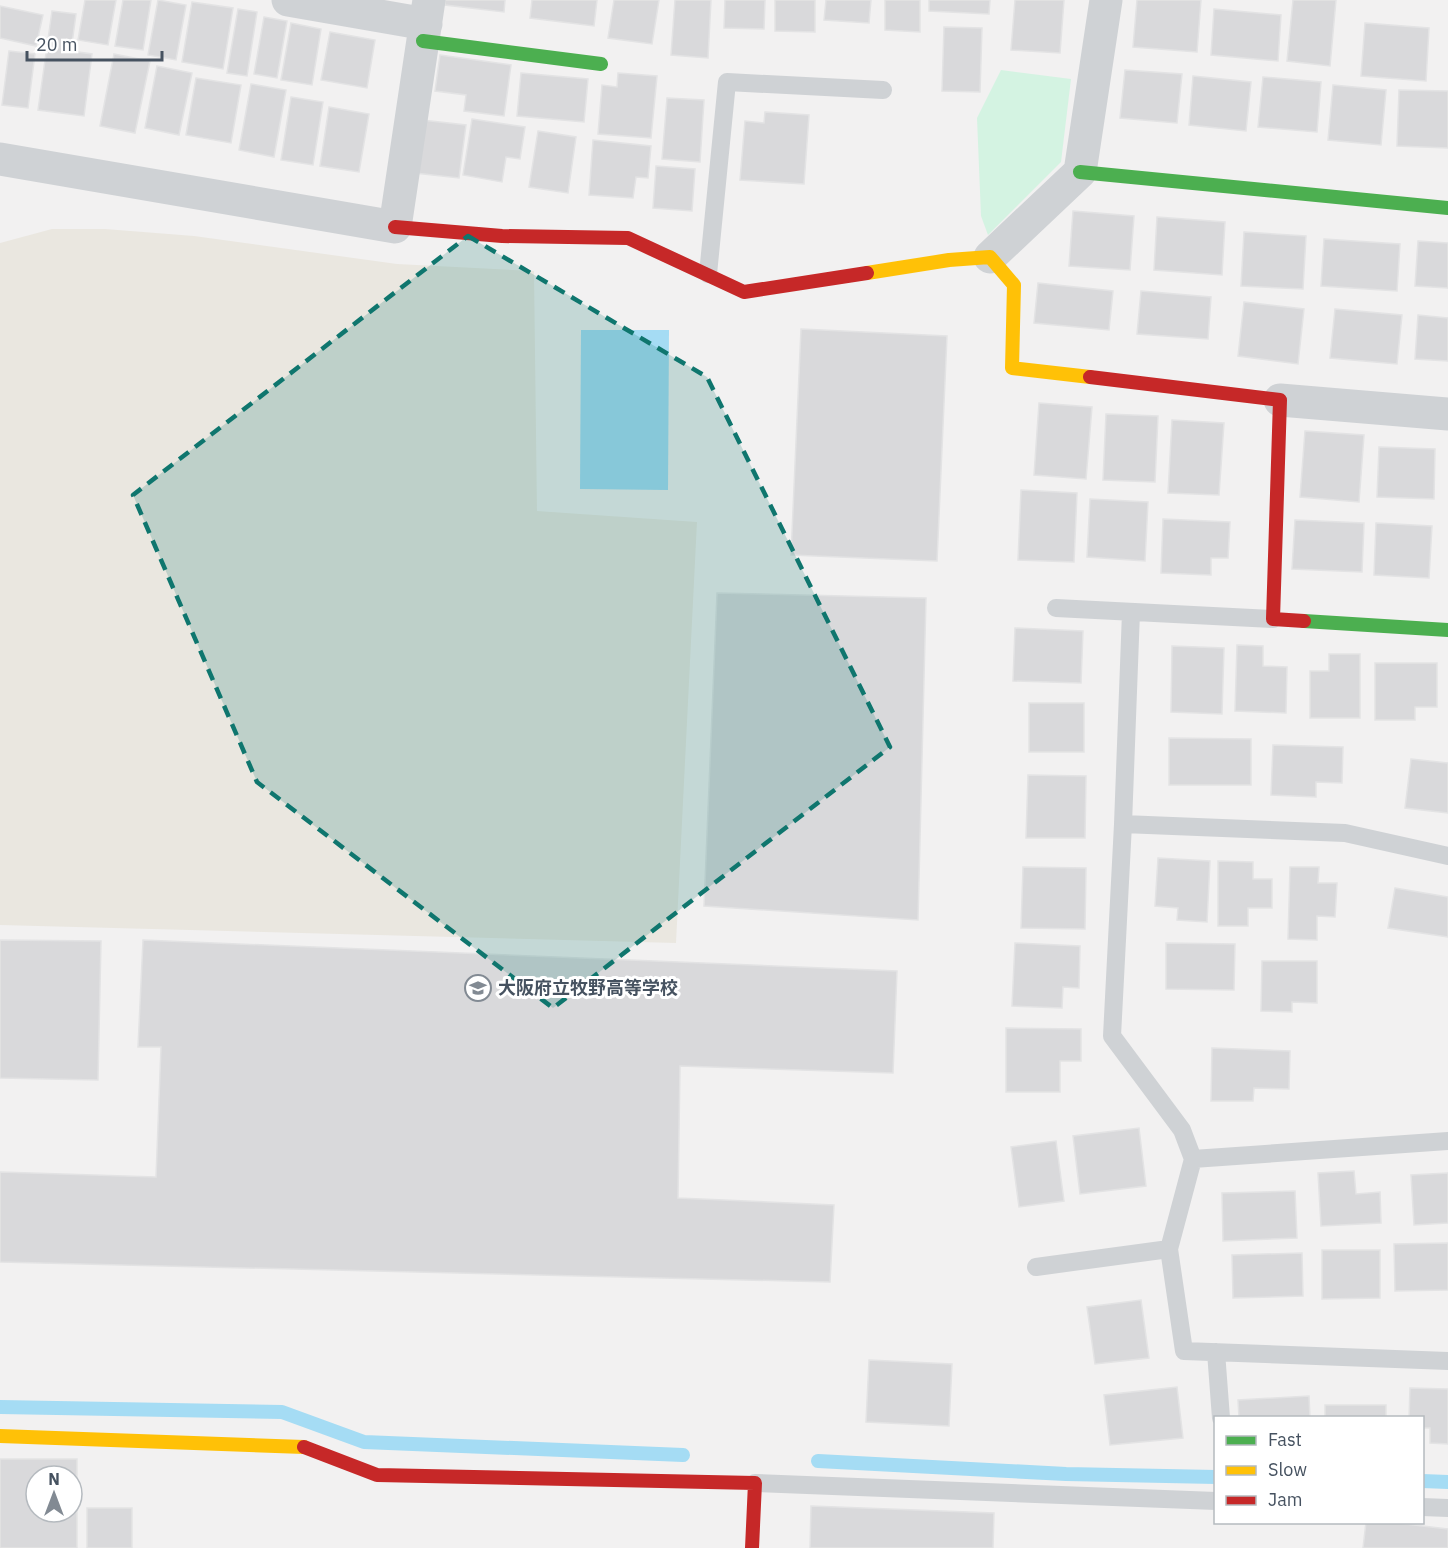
<svg xmlns="http://www.w3.org/2000/svg" width="1448" height="1548" viewBox="0 0 1448 1548" font-family="'IBM Plex Sans','Noto Sans JP',sans-serif">
  <rect width="100%" height="100%" fill="#f2f1f1"/>
  <path fill="#d4f3e2" d="M1001,70L1071,79L1061,162L988,235L981,216L977,118Z"/>
  <path fill="#eae7e0" d="M52,229H105L194,236L397,264L534,271L537,511L697,522L676,943L0,925V243Z"/>
  <path fill="#a5dcf4" d="M581,330H669L668,490L580,489Z"/>
  <g fill="none" stroke-linecap="round" stroke-linejoin="round">
    <path stroke="#a5dcf4" stroke-width="14" d="M0,1407L282,1412L364,1442L683,1455
      M818,1461L1066,1474L1216,1477
      M1422,1481L1448,1482"/>
  </g>
  <path fill="#d9d9db" stroke="#e3e3e4" stroke-width="1.5" fill-rule="evenodd" d="M85,0H116L108,45L78,40Z
    M123,0H151L143,50L115,46Z
    M158,0L186,5L176,60L148,55Z
    M445,0H505L504,12L445,5Z
    M532,0H597L594,26L530,18Z
    M614,0H659L652,44L608,38Z
    M675,0H711L708,58L671,55Z
    M725,0H765L764,29L724,28Z
    M775,0H815V32L775,31Z
    M826,0H871L869,23L824,20Z
    M885,0H920V32L885,30Z
    M929,0H990L989,14L929,11Z
    M1015,0H1064L1060,53L1011,50Z
    M1137,0H1201L1197,52L1133,47Z
    M1293,0H1336L1330,66L1287,61Z
    M192,2L233,8L223,69L182,62Z
    M0,6L43,15L36,46L0,38Z
    M238,9L257,12L247,76L227,73Z
    M1214,9L1281,15L1278,61L1211,55Z
    M52,11L76,14L71,51L92,54L84,116L38,110Z
    M264,17L287,21L277,78L254,74Z
    M291,23L321,29L312,85L281,80Z
    M1365,23L1429,28L1426,81L1361,76Z
    M944,27L982,28L980,92L942,91Z
    M330,32L375,40L367,88L321,80Z
    M9,51L35,54L28,108L2,105Z
    M114,54L150,61L135,133L100,126Z
    M440,55L511,65L504,116L464,111L466,95L435,91Z
    M157,66L192,73L179,135L145,128Z
    M1125,70L1182,74L1177,123L1120,118Z
    M521,73L588,79L584,122L517,116Z
    M618,73L657,76L651,138L598,134L602,85L617,87Z
    M1193,76L1251,82L1246,131L1189,125Z
    M1263,77L1321,82L1317,132L1258,127Z
    M196,78L241,85L231,143L186,135Z
    M251,84L286,90L274,157L239,150Z
    M1333,85L1386,90L1381,145L1328,140Z
    M1399,90L1448,91V148L1397,146Z
    M291,97L323,102L313,165L281,160Z
    M667,98L704,100L700,162L662,159Z
    M329,107L369,114L359,172L320,166Z
    M765,112L809,115L804,184L740,180L745,121L764,123Z
    M472,119L525,127L520,159L506,157L502,182L463,175Z
    M422,120L466,125L459,178L415,173Z
    M538,131L576,137L568,193L529,187Z
    M593,140L651,146L648,178L636,177L633,198L589,195Z
    M656,166L695,169L692,211L653,208Z
    M1073,211L1134,216L1130,270L1069,266Z
    M1157,217L1225,222L1222,275L1154,270Z
    M1244,232L1306,236L1303,289L1241,286Z
    M1324,239L1400,244L1397,291L1321,286Z
    M1418,241L1448,243V288L1415,286Z
    M1038,283L1113,291L1109,330L1034,323Z
    M1141,291L1211,297L1208,339L1137,334Z
    M1244,302L1304,309L1298,364L1238,356Z
    M1335,309L1402,315L1397,364L1330,358Z
    M1418,315L1448,318V361L1415,359Z
    M801,329L947,336L937,561L791,555Z
    M1039,403L1092,407L1086,479L1034,475Z
    M1106,414L1158,416L1155,482L1103,480Z
    M1172,420L1224,423L1219,495L1168,493Z
    M1305,431L1364,435L1359,502L1300,497Z
    M1379,447L1435,449L1434,499L1377,497Z
    M1021,490L1077,493L1074,562L1018,560Z
    M1090,499L1148,502L1145,561L1087,557Z
    M1163,519L1230,522L1228,558H1211V575L1161,573Z
    M1295,520L1364,523L1362,572L1292,569Z
    M1376,523L1432,526L1429,578L1374,575Z
    M717,593L926,598L918,920L704,906Z
    M1015,628L1083,631L1081,683L1013,681Z
    M1237,645L1263,646V666L1287,667L1286,713L1235,711Z
    M1172,646L1224,648L1222,714L1171,712Z
    M1329,654H1360V718H1310V671H1329Z
    M1375,663H1437V707H1415V720H1375Z
    M1029,703H1084V752H1029Z
    M1169,738L1251,739V785H1169Z
    M1273,745L1343,747L1342,783L1316,782V797L1271,795Z
    M1411,759L1448,763V813L1405,808Z
    M1028,775L1086,776L1085,838H1026Z
    M1158,858L1210,861L1207,922L1177,920L1178,908L1155,906Z
    M1218,861L1253,862V879H1272V908H1248V926H1218Z
    M1023,867L1086,868L1085,929L1021,928Z
    M1290,867H1319L1318,883H1337L1335,917L1317,916V940L1288,939Z
    M1395,888L1448,897V937L1388,928Z
    M0,940L101,941L98,1080L0,1078Z
    M143,940L897,971L893,1073L680,1066L678,1198L834,1205L830,1282L0,1262V1172L156,1177L161,1047H138Z
    M1015,943L1080,946L1079,988L1063,987L1062,1008L1012,1006Z
    M1166,943L1235,944L1234,990L1166,989Z
    M1262,961H1317V1003L1292,1002V1012L1261,1011Z
    M1006,1028L1081,1029V1061H1060V1092H1006Z
    M1212,1048L1290,1051L1289,1089L1254,1088L1253,1101H1211Z
    M1139,1128L1146,1186L1080,1194L1073,1136Z
    M1056,1141L1064,1201L1019,1207L1011,1147Z
    M1354,1171L1356,1194L1380,1192L1381,1223L1321,1226L1318,1173Z
    M1448,1173V1223L1414,1225L1411,1175Z
    M1295,1191L1297,1238L1223,1241L1222,1193Z
    M1448,1243V1290L1395,1291L1394,1244Z
    M1322,1250H1380V1298L1322,1299Z
    M1302,1253L1303,1296L1233,1298L1232,1255Z
    M1141,1300L1149,1358L1095,1364L1087,1307Z
    M869,1360L952,1364L949,1426L866,1422Z
    M1177,1387L1183,1438L1110,1445L1104,1395Z
    M1410,1388L1448,1389V1444L1430,1443V1428H1422V1418H1409Z
    M1309,1396L1310,1418H1239L1238,1400Z
    M1325,1405H1386V1418H1325Z
    M0,1459H77V1548H0ZM36,1476H72V1512H36Z
    M811,1506L994,1513L993,1548H810Z
    M87,1508H132V1548H87Z
    M1366,1522H1389L1448,1529V1548H1363Z"/>
  <g fill="none" stroke-linecap="round" stroke-linejoin="round">
    <path stroke="#cfd2d5" stroke-width="18" d="M708,274L727,82L883,90
      M1056,608L1273,619
      M1131,612L1123,824L1112,1036L1182,1130L1193,1159L1169,1249L1184,1351L1448,1361
      M1123,824L1345,833L1448,856
      M1193,1159L1448,1141
      M1036,1267L1169,1249
      M1216,1352L1221,1418
      M755,1483L1216,1501
      M1422,1507L1448,1508"/>
    <path stroke="#cfd2d5" stroke-width="33" d="M288,0L426,24
      M0,159L395,227L429,0
      M990,257L1080,172L1106,0
      M1280,400L1448,414"/>
    <path stroke="#4caf50" stroke-width="14" d="M423,41L601,64
      M1080,172L1448,208
      M1304,621L1448,630"/>
    <path stroke="#ffc107" stroke-width="14" d="M867,273L949,260L990,257L1014,285L1012,368L1090,377
      M0,1436L304,1447"/>
    <path stroke="#c62828" stroke-width="14" d="M395,227L502,236L628,238L744,292L867,273
      M1090,377L1280,400L1273,619L1304,621
      M304,1447L377,1475L755,1483L752,1548"/>
  </g>
  <path fill="#0f766e" fill-opacity="0.2" stroke="#0f766e" stroke-width="4.5" stroke-dasharray="12 8" stroke-linejoin="round" d="M468,236L707,377L890,747L553,1008L257,782L133,495Z"/>
  <defs>
    <symbol id="school-ring" viewBox="-11 -11 22 22"><circle r="9.5" fill="#fff" stroke="#828a93" stroke-width="1.5"/><path d="M0-5L7-2L0 1L-7-2ZM-4 1L0 2.5L4 1V4Q0 6-4 4Z" fill="#828a93"/></symbol>
  </defs>
  <g fill-rule="evenodd">
    <use href="#school-ring" x="463" y="973" width="30" height="30"/>
  </g>
  <g text-anchor="middle" stroke-width="6" stroke-linejoin="round" paint-order="stroke">
    <g font-size="18" font-weight="bold" fill="#465260" stroke="#fff" text-anchor="start">
      <text x="498" y="994">大阪府立牧野高等学校</text>
    </g>
  </g>
  <rect x="1214" y="1416" width="210" height="108" fill="#ffffff" stroke="#b5babf" stroke-width="1.5"/>
  <rect x="1226" y="1436" width="30" height="9" fill="#4caf50" stroke="#b5babf" stroke-width="1.5"/>
  <text x="1268" y="1446" font-size="18" fill="#465260">Fast</text>
  <rect x="1226" y="1466" width="30" height="9" fill="#ffc107" stroke="#b5babf" stroke-width="1.5"/>
  <text x="1268" y="1476" font-size="18" fill="#465260">Slow</text>
  <rect x="1226" y="1496" width="30" height="9" fill="#c62828" stroke="#b5babf" stroke-width="1.5"/>
  <text x="1268" y="1506" font-size="18" fill="#465260">Jam</text>
  <g transform="translate(54 1494)"><circle r="28" fill="#ffffff" stroke="#b5babf" stroke-width="1.5"/>
  <path d="M0-4.5L10 22L0 15L-10 22Z" fill="#828a93"/>
  <text y="-9" font-size="16" font-weight="bold" text-anchor="middle" fill="#465260">N</text>
  </g>
  <path d="M27 51v9h135v-9" fill="none" stroke="#465260" stroke-width="3"/>
  <text x="36" y="51" font-size="18" fill="#465260" stroke="#ffffff" stroke-width="4.5" paint-order="stroke">20 m</text>
</svg>
